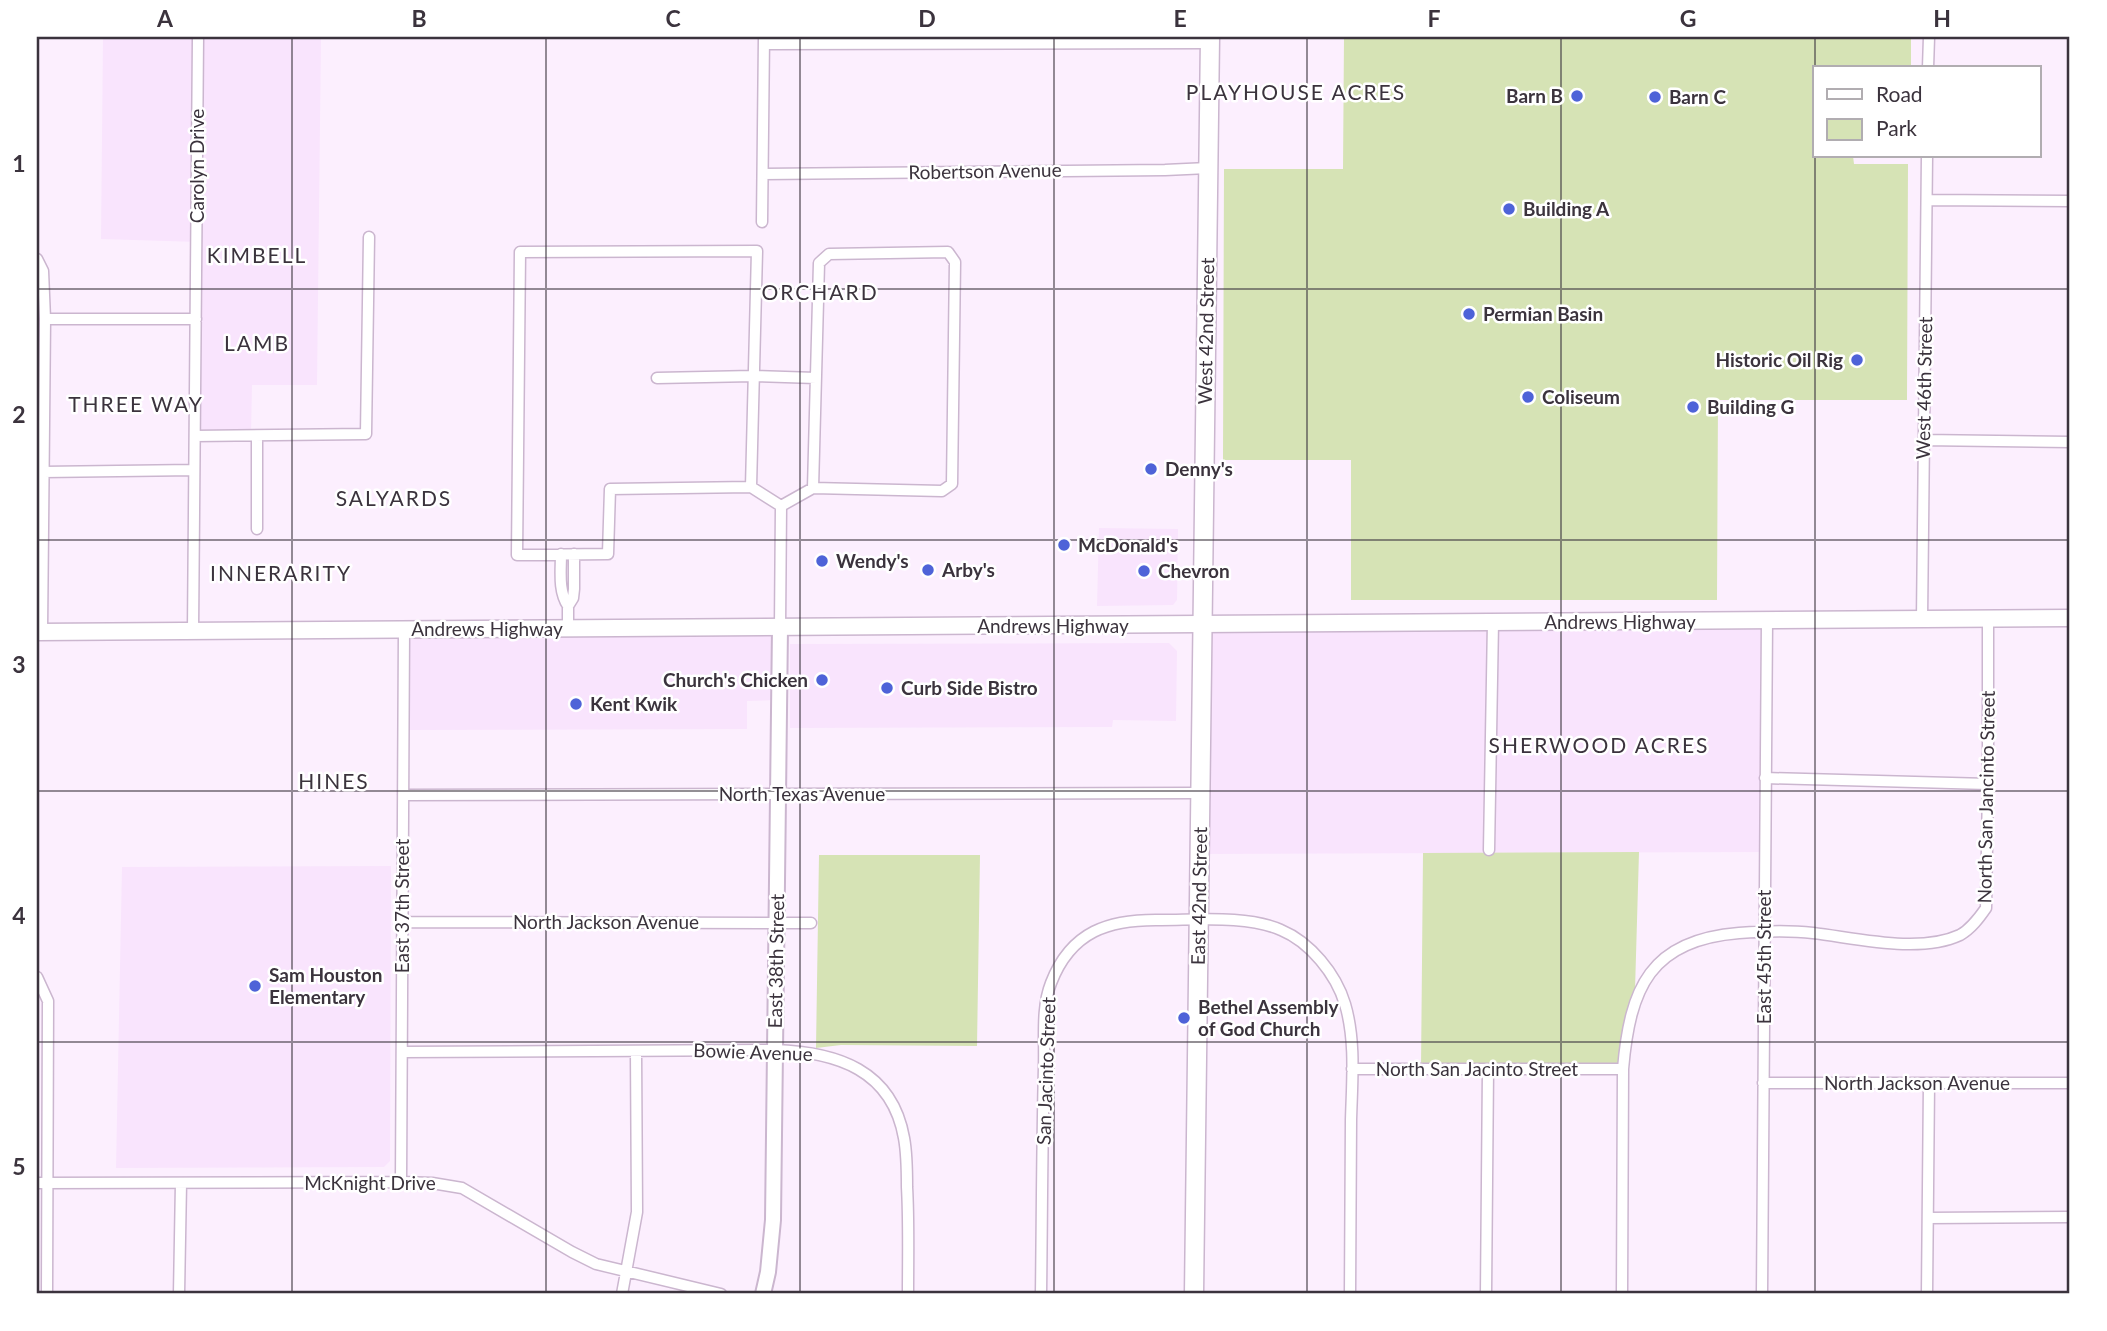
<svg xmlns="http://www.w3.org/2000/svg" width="2107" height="1331" viewBox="0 0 2107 1331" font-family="Lato,sans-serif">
  <rect width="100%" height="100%" fill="#fceffe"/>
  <path fill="#f9e4fd" d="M103,37H321L317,385H252L251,434L197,433L199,242L101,239Z
    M1099,528L1178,529L1177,600L1173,605L1097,606Z
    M1767,621L1765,852L1200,854L1203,624Z
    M780,628L779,700L747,701V729L403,730L404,630Z
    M1169,643L1177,651L1176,721L1113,720L1112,727L790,728V644Z
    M391,866L390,1161L384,1167L116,1168L122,867Z"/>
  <path fill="#d6e3b5" d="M1344,37H1911V68H1815V156H1853L1854,164H1908L1907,400H1718L1717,600H1351V460H1223L1224,169H1343Z
    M1639,852L1635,990L1626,1023L1623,1069H1421L1423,853Z
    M819,855H980L977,1046L841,1045L816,1048Z"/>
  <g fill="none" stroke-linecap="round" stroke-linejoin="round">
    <defs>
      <path id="street" d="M764,44L1210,43
        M1928,68L1929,37
        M763,174L1165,170L1208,168
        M1927,200L2070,201
        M762,222L764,37
        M37,259L43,271L45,319L42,632
        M45,319H196
        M657,378L753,376L816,378
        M195,436L366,434L369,237
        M257,436V529
        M1923,440L2070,442
        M43,472L194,470
        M751,487L757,251L520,252L517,555L608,554L610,489L751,487L781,506
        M781,506L813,488L942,491L952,484L955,262L948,252L829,254L819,263L813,488
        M561,554C561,571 558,591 568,606
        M1922,620L1927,156
        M780,627L781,506
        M568,629V606L573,598L574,589V554
        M193,631L198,37
        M1765,778L1988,784
        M403,795L1200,793
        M1489,850L1493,622
        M401,922L811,923
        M37,977L48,1001L47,1294
        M402,1052L775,1050C837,1052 892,1070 904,1138C907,1154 907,1170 907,1187C909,1222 908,1258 908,1294
        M1352,1069H1623
        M1763,1083H2070
        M401,1182L404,630
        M37,1183L401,1182L432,1183L462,1188L572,1252L596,1264L721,1294
        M1928,1218L2070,1217
        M179,1294L181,1183
        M622,1294L637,1212L636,1051
        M1041,1294C1042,1218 1042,1143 1044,1067C1045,1040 1041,1008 1051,983C1071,931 1109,919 1161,920C1197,920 1247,915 1281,930C1310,942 1336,974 1345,1004C1356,1041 1352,1082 1351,1120C1351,1178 1350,1236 1350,1294
        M1486,1294L1488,1069
        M1622,1294L1623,1069C1630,988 1650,940 1739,933C1764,931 1788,930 1813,933C1856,938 1919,954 1960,935C1971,929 1979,918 1986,908L1988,784V619
        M1762,1294L1767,621
        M1927,1294L1929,1083"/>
      <path id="secondary" d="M763,1294L768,1272L773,1220L780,627"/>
      <path id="primary" d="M37,632L2070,618"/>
      <path id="highway" d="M1194,1294L1210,37"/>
    </defs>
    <use href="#street" stroke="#cbb6cf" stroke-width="13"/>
    <use href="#secondary" stroke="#cbb6cf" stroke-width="18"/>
    <use href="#primary" stroke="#cbb6cf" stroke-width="19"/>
    <use href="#highway" stroke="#cbb6cf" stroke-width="21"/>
    <use href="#street" stroke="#fff" stroke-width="10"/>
    <use href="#secondary" stroke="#fff" stroke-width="14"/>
    <use href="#primary" stroke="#fff" stroke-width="16"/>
    <use href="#highway" stroke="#fff" stroke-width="18"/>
  </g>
  <path fill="none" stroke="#3b333d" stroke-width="2" stroke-opacity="0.55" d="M292,37V1294M546,37V1294M800,37V1294M1054,37V1294M1307,37V1294M1561,37V1294M1815,37V68M1815,68V156M1815,156V1294M37,289H2070M37,540H2070M37,791H2070M37,1042H2070"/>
  <g fill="#4e63d8" stroke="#fff" stroke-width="2.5">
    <circle cx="1577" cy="96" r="7"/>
    <circle cx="1655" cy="97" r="7"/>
    <circle cx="1509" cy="209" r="7"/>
    <circle cx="1469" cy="314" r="7"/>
    <circle cx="1857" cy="360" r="7"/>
    <circle cx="1528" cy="397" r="7"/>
    <circle cx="1693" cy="407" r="7"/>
    <circle cx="1151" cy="469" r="7"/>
    <circle cx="1064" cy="545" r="7"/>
    <circle cx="822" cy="561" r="7"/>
    <circle cx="928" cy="570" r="7"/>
    <circle cx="1144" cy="571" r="7"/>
    <circle cx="822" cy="680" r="7"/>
    <circle cx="887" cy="688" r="7"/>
    <circle cx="576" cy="704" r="7"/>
    <circle cx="255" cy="986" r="7"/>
    <circle cx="1184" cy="1018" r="7"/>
  </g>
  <g text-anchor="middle" stroke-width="5" stroke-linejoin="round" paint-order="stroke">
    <g font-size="19" font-weight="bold" fill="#3b333d" stroke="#fff" text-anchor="start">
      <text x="1563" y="103" text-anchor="end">Barn B</text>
      <text x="1669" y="104">Barn C</text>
      <text x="1523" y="216">Building A</text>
      <text x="1483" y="321">Permian Basin</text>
      <text x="1843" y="367" text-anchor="end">Historic Oil Rig</text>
      <text x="1542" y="404">Coliseum</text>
      <text x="1707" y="414">Building G</text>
      <text x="1165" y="476">Denny's</text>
      <text x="1078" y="552">McDonald's</text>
      <text x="836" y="568">Wendy's</text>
      <text x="942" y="577">Arby's</text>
      <text x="1158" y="578">Chevron</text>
      <text x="808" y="687" text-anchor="end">Church's Chicken</text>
      <text x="901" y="695">Curb Side Bistro</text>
      <text x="590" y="711">Kent Kwik</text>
      <text x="269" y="982">Sam Houston<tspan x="269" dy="22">Elementary</tspan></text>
      <text x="1198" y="1014">Bethel Assembly<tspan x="1198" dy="22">of God Church</tspan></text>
    </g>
    <g font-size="19" fill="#3b333d" stroke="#fff">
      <text transform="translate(197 166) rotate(-90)" y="7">Carolyn Drive</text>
      <text transform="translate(985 171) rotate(-1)" y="7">Robertson Avenue</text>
      <text transform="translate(1206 331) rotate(-89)" y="7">West 42nd Street</text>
      <text transform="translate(1924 388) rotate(-89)" y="7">West 46th Street</text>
      <text x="1620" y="629">Andrews Highway</text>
      <text x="1053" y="633">Andrews Highway</text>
      <text x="487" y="636">Andrews Highway</text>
      <text x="802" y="801">North Texas Avenue</text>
      <text transform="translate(1986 797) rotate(-89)" y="7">North San Jancinto Street</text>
      <text transform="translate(1199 896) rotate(-89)" y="7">East 42nd Street</text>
      <text transform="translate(402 906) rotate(-90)" y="7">East 37th Street</text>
      <text x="606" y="929">North Jackson Avenue</text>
      <text transform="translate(1764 957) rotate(-90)" y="7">East 45th Street</text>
      <text transform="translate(776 961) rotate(-89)" y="7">East 38th Street</text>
      <text transform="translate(753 1052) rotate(2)" y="7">Bowie Avenue</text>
      <text x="1477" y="1076">North San Jacinto Street</text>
      <text transform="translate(1046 1071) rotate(-88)" y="7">San Jacinto Street</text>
      <text x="1917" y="1090">North Jackson Avenue</text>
      <text x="370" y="1190">McKnight Drive</text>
    </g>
    <g font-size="21" letter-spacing="2" fill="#3b333d" stroke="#fff">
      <text x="1296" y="100">PLAYHOUSE ACRES</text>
      <text x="257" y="263">KIMBELL</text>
      <text x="820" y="300">ORCHARD</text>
      <text x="257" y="351">LAMB</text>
      <text x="136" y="412">THREE WAY</text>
      <text x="394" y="506">SALYARDS</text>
      <text x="281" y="581">INNERARITY</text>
      <text x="1599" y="753">SHERWOOD ACRES</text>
      <text x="334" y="789">HINES</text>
    </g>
  </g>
  <rect width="2107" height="1331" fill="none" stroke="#ffffff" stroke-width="77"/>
  <rect x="1813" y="66" width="228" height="91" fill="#ffffff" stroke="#b1adb1" stroke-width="2"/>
  <rect x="1827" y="89" width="35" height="10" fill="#ffffff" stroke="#b1adb1" stroke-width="2"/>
  <text x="1876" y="102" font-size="21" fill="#3b333d">Road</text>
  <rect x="1827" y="119" width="35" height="21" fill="#d6e3b5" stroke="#b1adb1" stroke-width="2"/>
  <text x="1876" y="136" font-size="21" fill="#3b333d">Park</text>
  <rect x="38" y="38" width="2030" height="1254" fill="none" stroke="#3b333d" stroke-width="2.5"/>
  <g font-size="23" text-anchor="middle" font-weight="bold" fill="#3b333d">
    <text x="165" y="27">A</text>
    <text x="419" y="27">B</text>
    <text x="673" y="27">C</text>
    <text x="927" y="27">D</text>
    <text x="1180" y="27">E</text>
    <text x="1434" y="27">F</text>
    <text x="1688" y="27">G</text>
    <text x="1942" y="27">H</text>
    <text x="19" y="172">1</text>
    <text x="19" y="423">2</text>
    <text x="19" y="673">3</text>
    <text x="19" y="924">4</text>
    <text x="19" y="1175">5</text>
  </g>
</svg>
